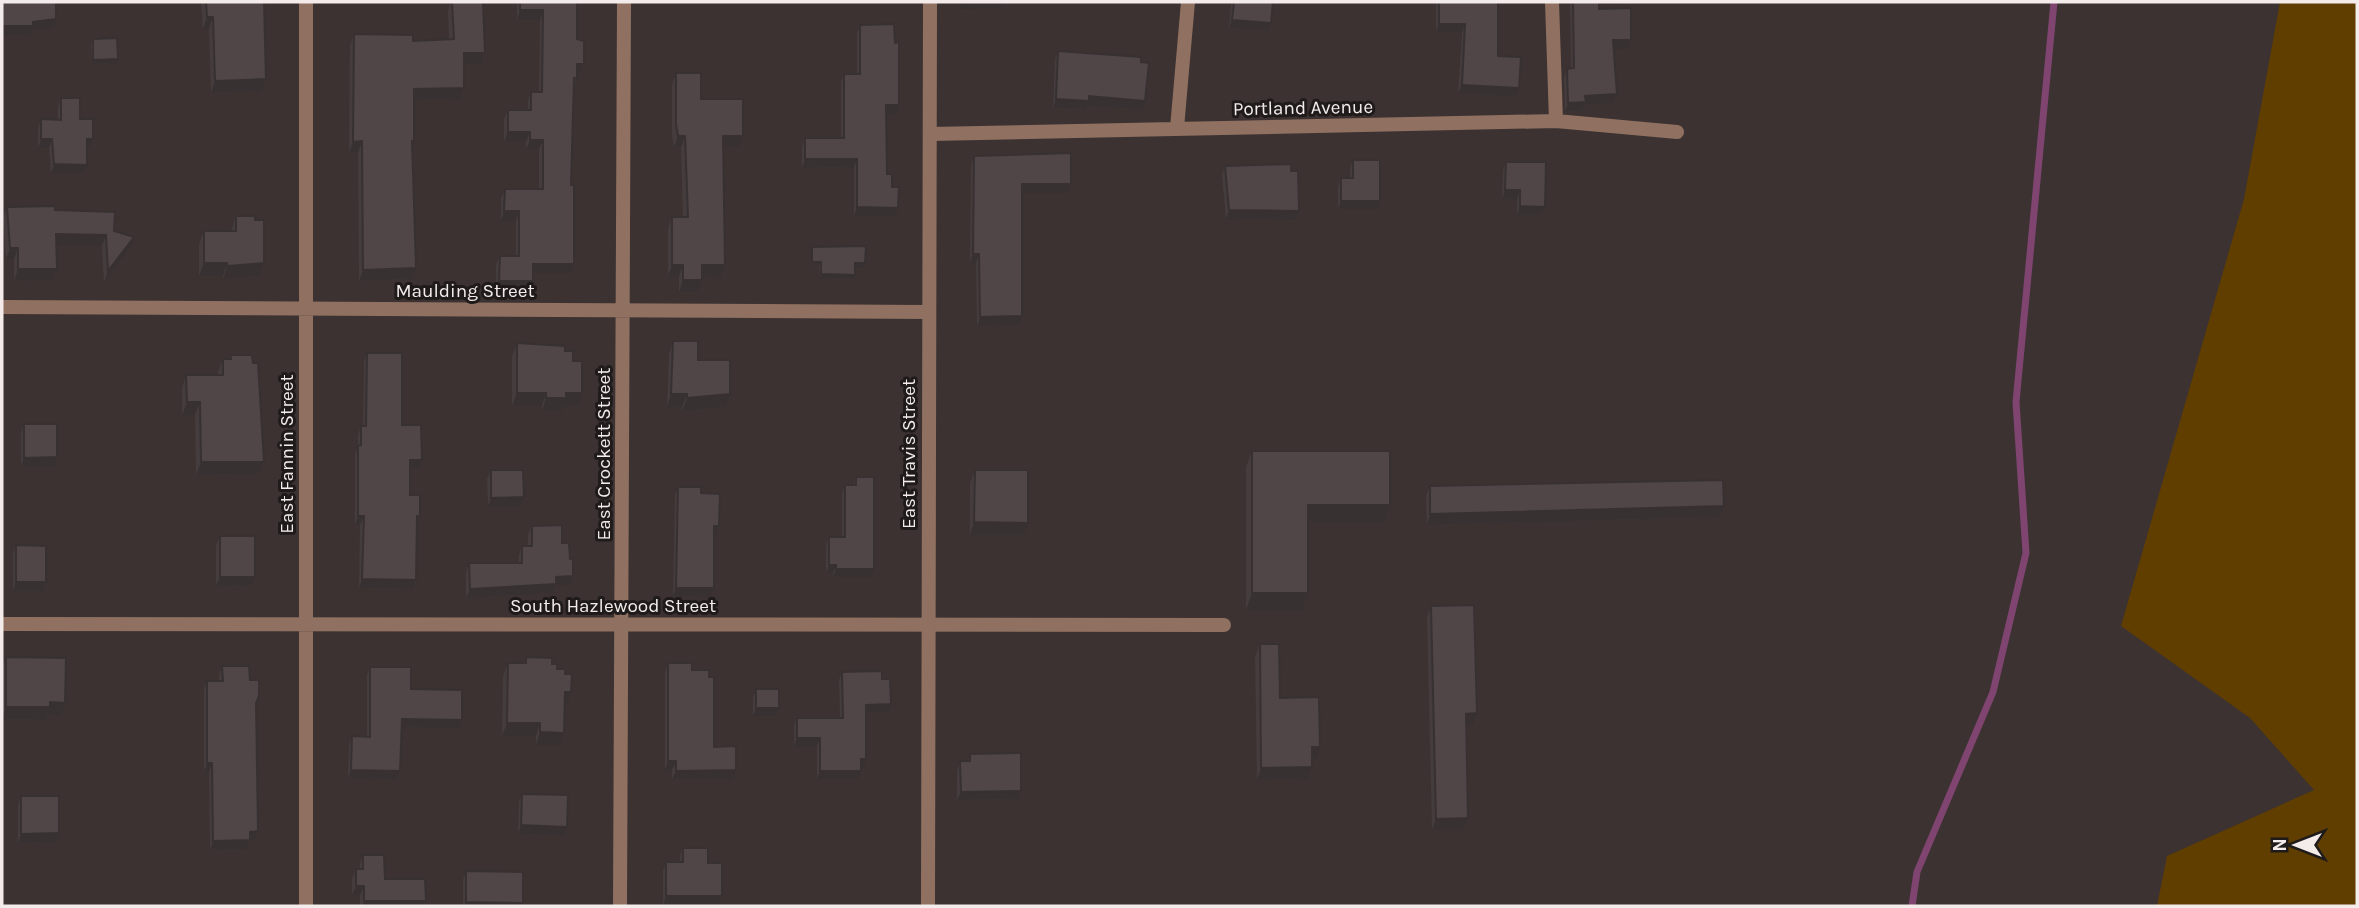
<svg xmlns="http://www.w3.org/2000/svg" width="2359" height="908" viewBox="0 0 2359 908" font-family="Karla,sans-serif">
  <rect width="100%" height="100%" fill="#3c3231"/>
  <path fill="#603e00" d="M2280,2H2357V906H2157L2167,856L2314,790L2250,718L2121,626L2244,199Z"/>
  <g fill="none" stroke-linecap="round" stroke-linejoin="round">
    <path stroke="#7f4470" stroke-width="7" d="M1912,906L1917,872L1993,692L2026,553L2016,402L2054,2"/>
    <path stroke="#907161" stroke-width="14" d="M1552,2L1556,121
      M1177,128L1188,2
      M930,134L1556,121L1677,132
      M2,307L928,312
      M2,624L1224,625
      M306,906V2
      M620,906L624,2"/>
    <path stroke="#907161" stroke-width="14" d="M928,906L930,2"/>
  </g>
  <path fill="#453c3e" d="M201,2H264L266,79L262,91L211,93L209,29H203Z
    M451,2H483L485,53L481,64H464V88L460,99L414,100L412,147L416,268L412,279L359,281L358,153H349L350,45L354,34L413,41L449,39L448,11Z
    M517,2H577V39L584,64L580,74H577L574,87L571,185L574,264L570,273H533V281L530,291L496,290V265L500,256H516V221H501V198L505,189H539V149H526V142H504V119L508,110H528V101L531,92H539L540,20H517Z
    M1231,2H1273L1271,23L1268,31L1229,28Z
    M1436,2H1498V56L1519,88L1516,97L1458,93L1462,32H1436Z
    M1570,2H1599V9L1628,49H1614L1617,94L1614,103L1585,105L1582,111L1565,112L1564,77L1567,69H1571Z
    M860,25L896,114H886L887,174L892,187L895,216H854V167L802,168V147L805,138H841V82L844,74H857V33Z
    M93,39L118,59L116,63L92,64L91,44Z
    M1058,51L1142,110L1088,105L1086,109L1053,108L1055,59Z
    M676,73L701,99L743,136L739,147H723L725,265L721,277L702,276V280L698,292H679V276H668V229L672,217H683L681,147H674L672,135V85Z
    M61,98L80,119L93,139L90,148H87L84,173H51L49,148H38V128L41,119L58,120V107Z
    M974,156L1068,193H1022L1019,325L977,326L976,263H970L971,165Z
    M1353,160L1377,209H1338V187L1341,178H1350V168Z
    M1506,162L1545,207L1542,215H1517V199H1502L1503,170Z
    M1225,166L1291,171L1295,220L1226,219L1222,175Z
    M7,207L55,210L114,231L129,249L104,283L102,246L56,245L57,269L52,280L14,281V259H6L3,218Z
    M236,216L259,276L223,279V276H199V244L204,231H231Z
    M812,247L865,263L864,268H855L853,279L820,278L819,266H811V251Z
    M673,341L698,360L730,394L726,407L682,411V407H667L669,354Z
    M517,343L565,351L573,361L578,406H564L562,411H542V406H512V356Z
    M367,353L402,425L419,469H410V495L417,525L416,580L413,589L359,588L360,525H355V454L358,446V435L361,426H363L364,361Z
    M230,355L264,462L259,474L196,475L195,415H182V388L186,375H218V372L223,359H229Z
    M24,424L57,457L54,466H21V433Z
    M1252,451L1390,505L1384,522H1308V593L1302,610H1246V467Z
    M491,470L524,497L521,506H488L487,479Z
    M975,470L1023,535H970V483Z
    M856,477L871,577H833V573H826V545L829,537H842V494L845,485H853Z
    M1430,486L1724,506L1720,517L1427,525L1426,496Z
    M678,487L701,493L716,535H714L710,597L673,596L675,495Z
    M532,526L562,543L570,585H555L552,593L466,598V572L469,563H519V555L522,546H528V534Z
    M220,536L252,585L216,586V545Z
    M16,545L46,582L43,591H13V554Z
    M1431,606L1473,725H1466L1468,818L1463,829L1432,830L1427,617Z
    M1260,644L1280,698L1316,759H1312V767L1308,779L1257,780L1255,656Z
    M6,657L60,715H47L45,720L2,719V670Z
    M526,657L552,664L557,669L567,705H564L559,745H536V736H502L503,676L508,663H524Z
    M668,663L692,670L714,747L733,779H672V770H665V672Z
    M222,666L250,680L256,706L258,831L255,840H250L247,849L210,850L209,772H204V689L207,681H219V675Z
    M370,667L411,689L458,729L401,727L400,771L397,780L348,778L349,745L352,736L367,737V675Z
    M842,672L882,679L888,712L866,713L864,767H861L858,779H817V746H794V726L797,718H840L839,680Z
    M756,689L776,716H753V698Z
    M970,754L1018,799L957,800V770L960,761H968Z
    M522,794L564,835L518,834L519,802Z
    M21,796L59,833L56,842L18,843V805Z
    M683,848L708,863L722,896L719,905H663V871L666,862H680V856Z
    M363,855L385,879L426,901L423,906H360V895H352V878L356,869H360V864Z
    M466,871L523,903L522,906H463V880Z"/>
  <path fill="#383132" d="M961,2H1004L1001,8L958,9Z
    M520,10H543L540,20H517Z
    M207,17H213L209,29H203Z
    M56,19L53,28L31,30L30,35H2V26Z
    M1232,20L1271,23L1268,31L1229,28Z
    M1439,24H1465L1462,32H1436Z
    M1613,40H1631L1628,49H1610Z
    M464,53H485L481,64H460Z
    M118,59L116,63L92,64L93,60Z
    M577,64H584L580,74H574Z
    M266,79L262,91L211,93L215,81Z
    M1462,85L1519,88L1516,97L1458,93Z
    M464,88L460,99L410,100L414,89Z
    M1617,94L1614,103L1585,105L1582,111L1565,112L1568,103L1585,96Z
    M1089,96L1145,101L1142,110L1088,105L1086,109L1053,108L1056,99Z
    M886,105H899L896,114H883Z
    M508,132H530L526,142H504Z
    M678,136H685L681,147H674Z
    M723,136H743L739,147H719Z
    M41,139H52L49,148H38Z
    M87,139H93L90,148H84Z
    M530,140H543L539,149H526Z
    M362,141L358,153H349L353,142Z
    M805,159H857L854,167L802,168Z
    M54,164L87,165L84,173H51Z
    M1022,184H1071L1068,193H1019Z
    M1505,190H1520L1517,199H1502Z
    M1341,201H1380L1377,209H1338Z
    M1520,206L1545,207L1542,215H1517Z
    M857,207L898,208L895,216H854Z
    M1229,210L1299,211L1295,220L1226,219Z
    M504,211H519L516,221H501Z
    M56,234L106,235L102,246L52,245Z
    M134,237L129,249L104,283L108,271Z
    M10,248H18L14,259H6Z
    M973,254H979L976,263H970Z
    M812,262H821L819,266H811Z
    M204,263H227L223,276H199Z
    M264,263L259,276L223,279L227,266Z
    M855,263H865L864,268H853Z
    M533,264H574L570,273H530Z
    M672,265H683L679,276H668Z
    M702,265H725L721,277L698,276Z
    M416,268L412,279L359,281L363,270Z
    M18,269H57L52,280L14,281Z
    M821,274L855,275L853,279L820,278Z
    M683,280H702L698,292H679Z
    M499,281H533L530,291L496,290Z
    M1022,316L1019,325L977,326L980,317Z
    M517,393H546L542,406H512Z
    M566,393H582L578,406H564L562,411H542L546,398Z
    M671,394H687L682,407H667Z
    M730,394L726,407L682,411L687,398Z
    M187,402H200L195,415H182Z
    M57,457L54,466H21L24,458Z
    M410,460H422L419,469H407Z
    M201,462H264L259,474L196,475Z
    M524,497L521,506H488L491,498Z
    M1308,505H1390L1384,522H1302Z
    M1724,506L1720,517L1427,525L1430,514Z
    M358,516H364L360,525H355Z
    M974,522L1028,523L1023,535H970Z
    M714,526H719L716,535H711Z
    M829,565H836L833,573H826Z
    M836,569H874L871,577H833Z
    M573,576L570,585H555L552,593L466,598L470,589L556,577Z
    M220,577H255L252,585L216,586Z
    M362,579L416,580L413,589L359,588Z
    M16,582H46L43,591H13Z
    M676,588H714L710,597L673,596Z
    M1252,593H1308L1302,610H1246Z
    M565,692H571L567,705H560Z
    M50,702L65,703L60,715H47L45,720L2,719L6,707Z
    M891,704L888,712L864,713L866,705Z
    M756,708H779L776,716H753Z
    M1477,713L1473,725H1462L1466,714Z
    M402,719L462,720L458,729L399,727Z
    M507,723H540L536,736H502Z
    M540,732L564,733L559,745H536Z
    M797,738H820L817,746H794Z
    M1312,747H1320L1316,759H1307Z
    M861,759H866L864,767H858Z
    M668,761H676L672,770H665Z
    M207,763H212L209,772H204Z
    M1312,767L1308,779L1257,780L1261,768Z
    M351,770L400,771L397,780L348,778Z
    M736,770L733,779H672L676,771Z
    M820,771H861L858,779H817Z
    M1021,791L1018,799L957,800L961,792Z
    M1468,818L1463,829L1432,830L1436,819Z
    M521,825L567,827L564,835L518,834Z
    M258,831L255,840H247L250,832Z
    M59,833L56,842L18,843L21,834Z
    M250,840L247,849L210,850L213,841Z
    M356,886H364L360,895H352Z
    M666,896H722L719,905H663Z
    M364,901H426L423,906H362Z
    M466,902L523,903L522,906H464Z"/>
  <path fill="#504648" stroke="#383132" stroke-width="2" d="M2,2H56V19L33,22V26H2Z
    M206,2H264L266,79L215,81L213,17H207Z
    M452,2H483L485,53H464V88L414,89V141H412L416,268L363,270L362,141L353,142L354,34L413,35V41L454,39Z
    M520,2H577V39L584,41V64H577V78H574L571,185H574V264H533V281H499L500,256H519V211H504L505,189H543V140H530V132H508V110H531V92H542L543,10H520Z
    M1234,2H1273L1271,23L1232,20Z
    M1439,2H1498V56L1521,57L1519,88L1462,85L1465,24H1439Z
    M1573,2H1599V9L1631,8V40H1613L1617,94L1585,96L1586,102L1568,103L1567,69L1574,68Z
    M894,24L895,43L899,42V105H886L887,174H892V187H899L898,208L857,207V159H805V138H844V74H860V25Z
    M117,38L118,59L93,60V39Z
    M1058,51L1141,57V62L1149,63L1145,101L1089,96V101L1056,99Z
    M676,73H701V99H743V136H723L725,265H702V280H683V265H672V217H688L685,136H678L676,124Z
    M61,98H80V119H93V139H87V165L54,164L52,139H41V119L61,120Z
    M1071,153V184H1022V316L980,317L979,254H973L974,156Z
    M1353,160H1380V201H1341V178H1353Z
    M1506,162H1546L1545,207L1520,206V190H1505Z
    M1291,164V171H1298L1299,211L1229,210L1225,166Z
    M55,206V210L115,212L114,231L134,237L108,271L106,235L56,234L57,269H18V248H10L7,207Z
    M236,216H255V220H264V263L227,266V263H204V231H236Z
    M866,246L865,263H855V275L821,274V262H812V247Z
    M673,341H698V360H730V394L687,398V394H671Z
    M517,343L565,346V351H573V361H582V393H566V398H546V393H517Z
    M367,353H402V425H421L422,460H410V495H420V516H417L416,580L362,579L364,516H358V446L361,445V426H366Z
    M230,355H252L253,363H258L264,462H201L200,402H187L186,375H223V359H231Z
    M24,424H57V457L24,458Z
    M1252,451H1390V505H1308V593H1252Z
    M491,470H523L524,497L491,498Z
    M975,470H1028V523L974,522Z
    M856,477H874V569H836V565H829V537H845V485H856Z
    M1723,480L1724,506L1430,514V486Z
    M678,487H701V493L720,494L719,526H714V588H676Z
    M562,525V543H569L570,559L573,558V576L556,577V584L470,589L469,563H522V546H532V526Z
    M220,536H255V577H220Z
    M16,545L46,546V582H16Z
    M1474,605L1477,713L1466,714L1468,818L1436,819L1431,606Z
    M1260,644H1279L1280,698L1319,697L1320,747H1312V767L1261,768Z
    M6,657L66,658L65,703L50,702V707H6Z
    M526,657L552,658V664H557V669H565V674H572L571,692H565L564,733L540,732V723H507L508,663H526Z
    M668,663H692V670H709V677H714V747L736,746V770L676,771V761H668Z
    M222,666H249L250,680H259V696L256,703L258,831L250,832V840L213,841L212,763H207V681H223Z
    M370,667H411V689L462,690V720L402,719L400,771L351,770L352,736L370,737Z
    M882,671V679H890L891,704L866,705V759H861V771H820V738H797V718H843L842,672Z
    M756,689H779V708H756Z
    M1021,753V791L961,792L960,761H970V754Z
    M522,794L568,795L567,827L521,825Z
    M21,796H59V833L21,834Z
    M683,848H708V863H722V896H666V862H683Z
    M363,855H384L385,879H425L426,901H364V886H356V869H363Z
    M466,871L523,872V903L466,902Z"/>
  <g text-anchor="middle" stroke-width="6" stroke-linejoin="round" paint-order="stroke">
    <g font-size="19" fill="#f3eceb" stroke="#201b1b">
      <text transform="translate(1303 107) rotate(-1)" y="7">Portland Avenue</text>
      <text x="465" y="297">Maulding Street</text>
      <text transform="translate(286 454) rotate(-90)" y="7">East Fannin Street</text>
      <text transform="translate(603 454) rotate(-90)" y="7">East Crockett Street</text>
      <text transform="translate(908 454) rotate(-90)" y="7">East Travis Street</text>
      <text x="613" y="612">South Hazlewood Street</text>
    </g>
  </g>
  <rect width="2359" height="908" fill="none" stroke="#f3eceb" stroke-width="7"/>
  <g transform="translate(2296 845) rotate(270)" stroke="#201b1b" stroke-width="5" paint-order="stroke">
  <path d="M0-5L12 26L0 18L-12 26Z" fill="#f3eceb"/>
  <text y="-10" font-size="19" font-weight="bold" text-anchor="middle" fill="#f3eceb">N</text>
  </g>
</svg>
